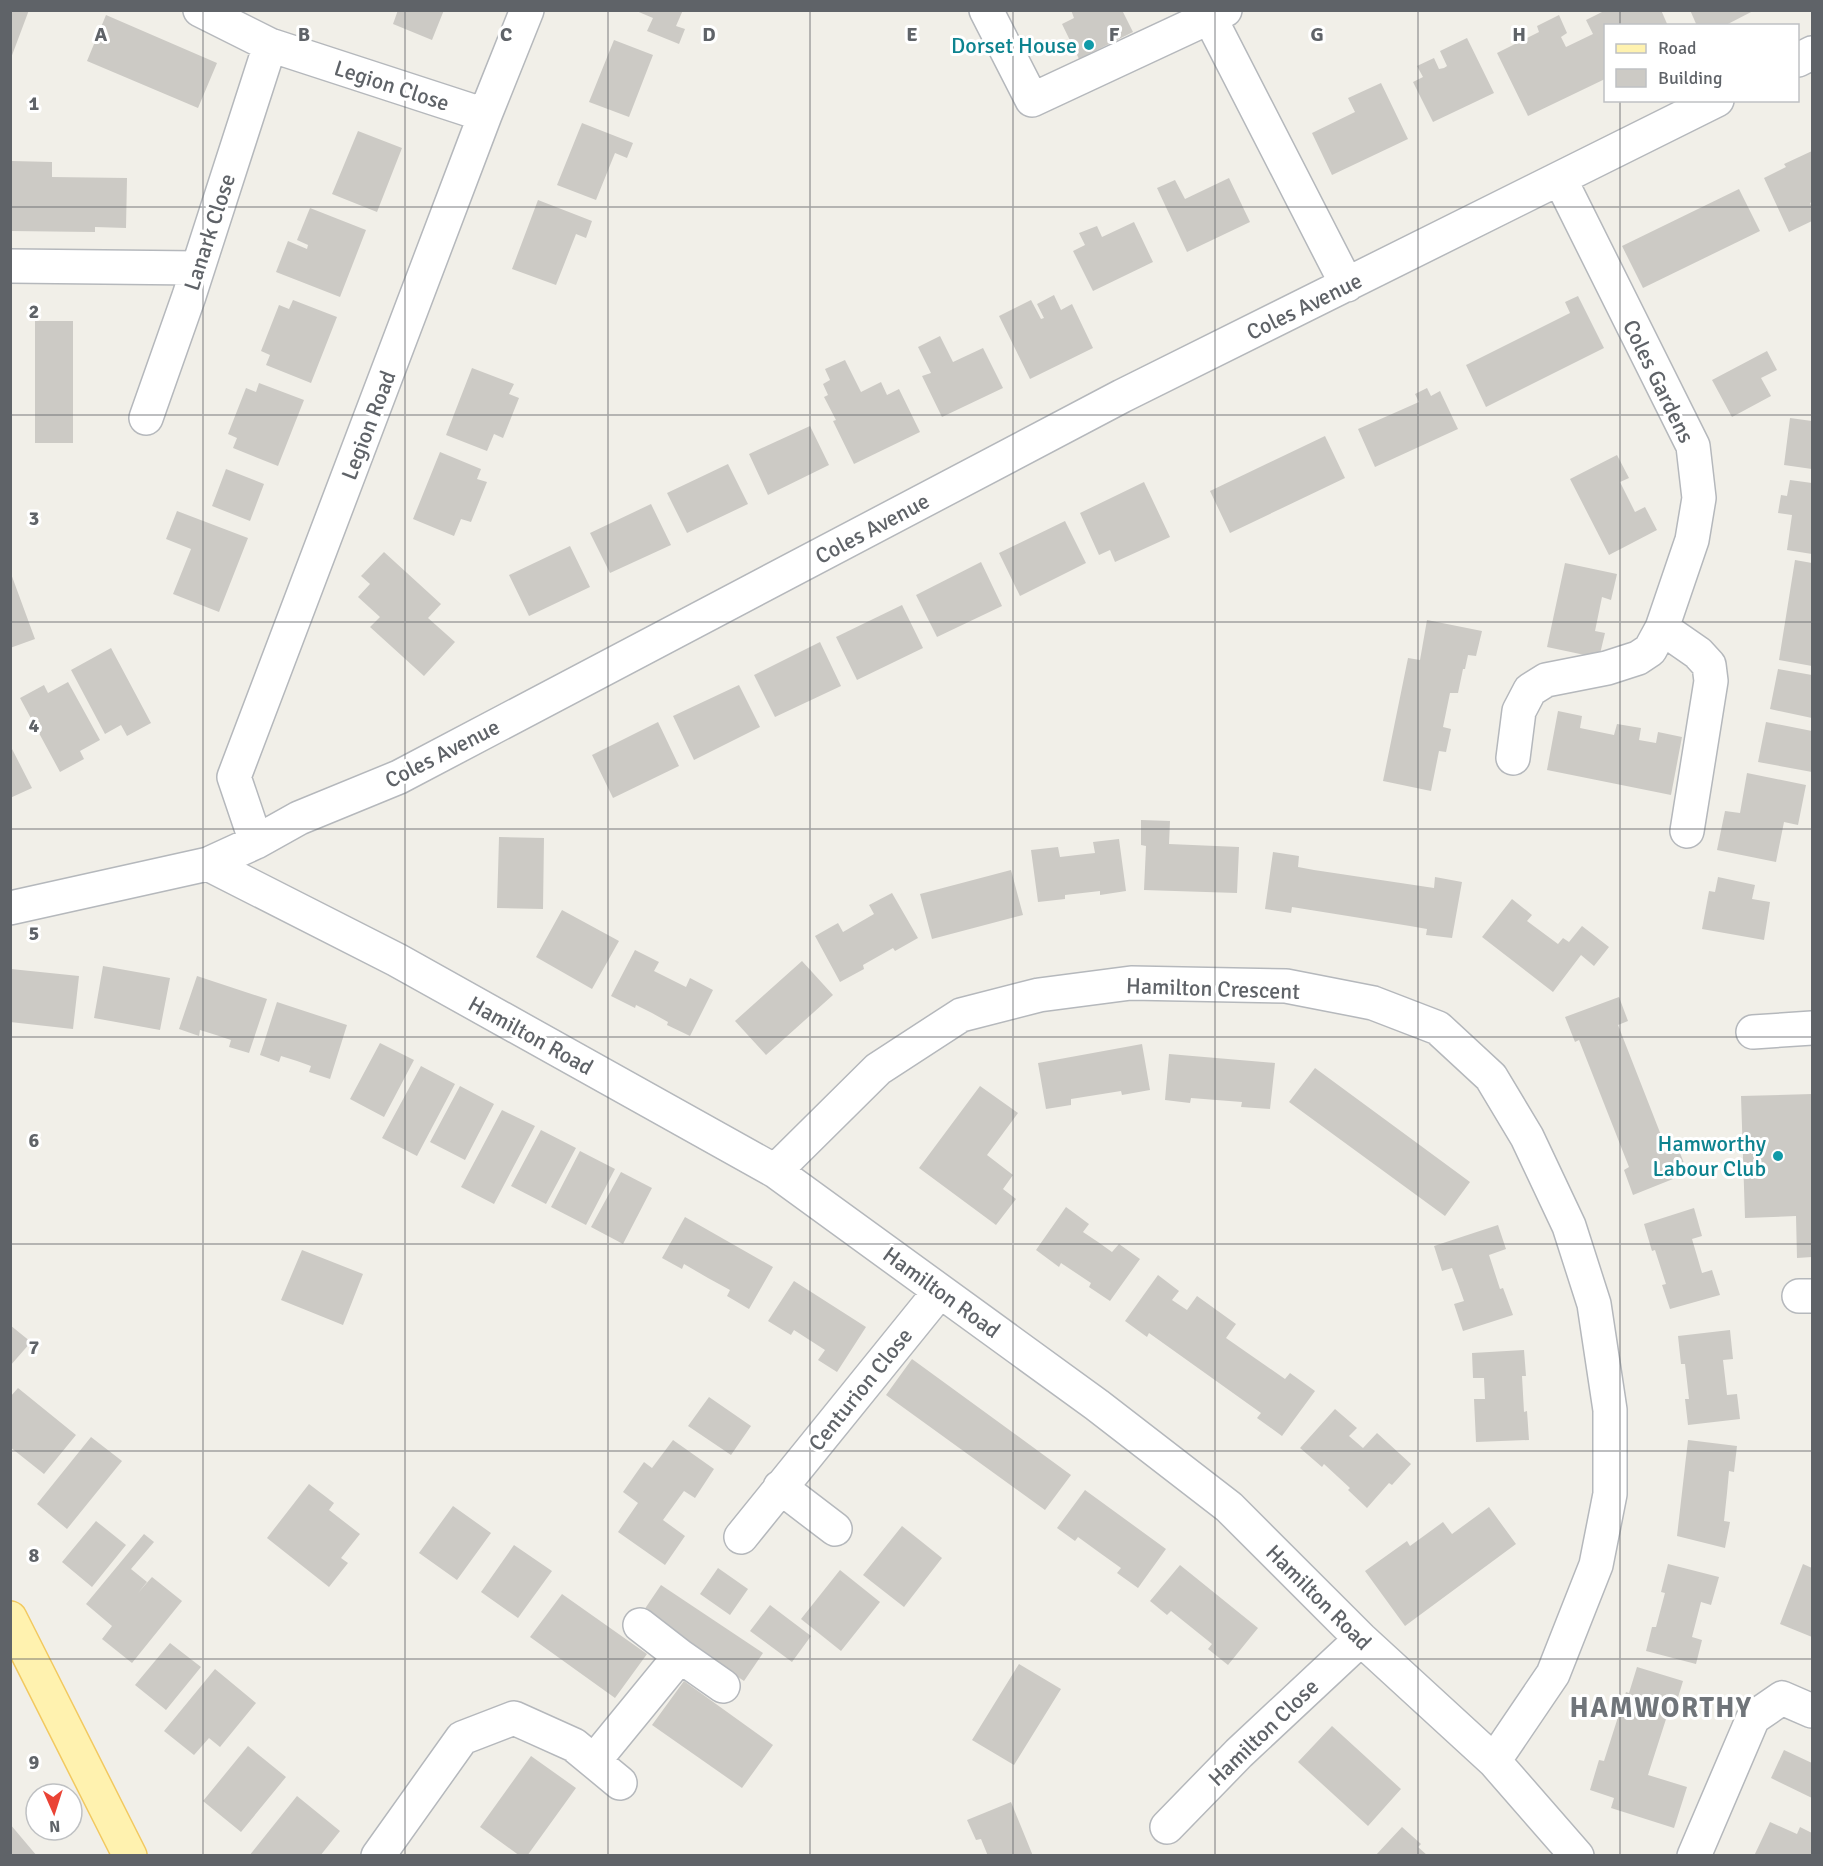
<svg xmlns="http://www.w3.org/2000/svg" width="1823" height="1866" viewBox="0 0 1823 1866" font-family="Signika,sans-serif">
  <rect width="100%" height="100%" fill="#f1efe8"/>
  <path fill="#cccac5" d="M10,10H29L11,58H10Z
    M398,10H444L432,40L393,24Z
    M634,10H683L676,26L685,29L679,44L647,31L653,18Z
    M1071,10H1122L1133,32L1079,59L1062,24L1074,18Z
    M1606,10H1661L1668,26H1605V79L1528,116L1497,53L1539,32L1537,26L1559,15L1567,33L1561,37L1566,47L1593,34L1586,20Z
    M1690,10H1755L1724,26H1697Z
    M106,15L217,63L198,108L87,61Z
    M1467,38L1494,93L1433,122L1413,82L1423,77L1417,66L1434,58L1439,69L1444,68L1447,66L1440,51Z
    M614,40L653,55L629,117L589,102Z
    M1381,83L1408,139L1332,175L1312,133L1355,112L1348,98Z
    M582,123L633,143L627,158L615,153L596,200L557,185Z
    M358,131L402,148L377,212L332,194Z
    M1812,151V202L1810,203L1812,208V221L1789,232L1764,178L1786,167L1784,164Z
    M12,161L52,162V177L127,178L126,228L95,227V232L10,231Z
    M1229,178L1250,222L1187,252L1157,188L1175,180L1185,199Z
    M1739,189L1760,231L1643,288L1622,246Z
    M538,200L592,221L586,238L576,234L556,285L512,269Z
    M310,208L366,230L340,297L276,272L288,241L307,249L308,245L297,240Z
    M1134,222L1153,262L1093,291L1073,251L1085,245L1079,233L1097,226L1102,237Z
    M1054,295L1061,310L1072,304L1093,348L1030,379L999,316L1031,300L1041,319L1044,318L1037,304Z
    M1578,296L1604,348L1486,407L1466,365L1570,313L1565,302Z
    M293,300L337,317L311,383L266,365L270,355L261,351L279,305L289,309Z
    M35,321H73V443H35Z
    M940,336L953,362L983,348L1003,388L942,417L922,376L931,373L918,347Z
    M1767,351L1777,370L1761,378L1771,396L1732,417L1712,380Z
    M845,360L861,392L881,382L887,395L899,389L920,432L854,464L833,421L836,420L824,397L828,395L823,384L830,380L825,369Z
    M472,368L514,384L509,394L519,398L503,438L494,434L487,451L446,435Z
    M259,383L304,400L278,466L233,448L237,438L228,434L246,388L256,392Z
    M1427,388L1431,396L1440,391L1458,429L1375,467L1358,429L1419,402L1415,394Z
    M1790,418L1812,421V469L1784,465Z
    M810,426L829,465L768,495L749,454Z
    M1325,436L1345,478L1230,533L1210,491Z
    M440,452L481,469L477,479L487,482L471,522L461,519L454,536L413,519Z
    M1617,455L1629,478L1620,482L1635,512L1645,507L1657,530L1609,555L1570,479Z
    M728,464L748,504L687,533L667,493Z
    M226,469L264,484L250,521L212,506Z
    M1790,480L1812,483V554L1787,550L1792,515L1778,513L1781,495L1787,496Z
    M1144,482L1170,537L1115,562L1110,550L1099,555L1080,513Z
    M651,504L671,545L610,573L590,533Z
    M177,511L248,538L219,612L173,594L191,549L166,539Z
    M1065,521L1086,563L1020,596L999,553Z
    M570,546L590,587L529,616L509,575Z
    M384,552L441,604L428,618L455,642L424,676L370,627L380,617L358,597L370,584L361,576Z
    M1795,560L1812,563V666L1779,660Z
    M981,562L1002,606L937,637L916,595Z
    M1565,563L1617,574L1611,600L1602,597L1595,631L1605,633L1599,658L1547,647Z
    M10,571L35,639L10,648Z
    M902,605L923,648L857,680L836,637Z
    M1427,620L1482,631L1476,656L1468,655L1465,669H1463L1458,693H1450L1443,727L1451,729L1446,752L1439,751L1431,791L1383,781L1408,658L1420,660Z
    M820,642L841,686L775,717L754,675Z
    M111,648L151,723L127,736L121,725L105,734L71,670Z
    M1778,669L1812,675V718L1770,709Z
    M68,682L100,740L80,751L84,759L60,772L20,698L44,685L48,693Z
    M739,685L760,727L694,760L673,716Z
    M1558,711L1582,716L1580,728L1614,735L1617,724L1641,728L1639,740L1656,743L1658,732L1682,737L1671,795L1547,770Z
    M658,722L679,766L613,798L592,755Z
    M1766,722L1812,731V772L1758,762Z
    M10,745L32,788L10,798Z
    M1747,773L1806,785L1798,825L1784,822L1776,862L1717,850L1725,811L1740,813Z
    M1141,820L1170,821L1169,844L1239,847L1237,893L1144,890L1146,846L1141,845Z
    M499,837L544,838L543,909L497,908Z
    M1119,839L1126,891L1100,895V891L1065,895V899L1038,902L1031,850L1058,847L1060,857L1077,855L1095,853L1093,842Z
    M1273,852L1299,856L1298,867L1314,870L1434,888L1435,877L1462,882L1452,938L1426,935L1427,929L1410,926L1292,907L1291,913L1265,909Z
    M1011,870L1023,915L932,939L920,894Z
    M1718,877L1755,885L1752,899L1770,902L1764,940L1702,929L1709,891L1715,892Z
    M892,893L918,938L895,951L893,948L863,965L864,969L840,982L815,936L838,923L843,932L874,914L869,905Z
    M1512,899L1532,915L1527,921L1558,944L1563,938L1569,942L1582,926L1609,947L1594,966L1581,955L1553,992L1482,937Z
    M562,910L619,941L592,989L536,957Z
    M635,950L659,962L654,971L686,987L690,978L713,990L690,1036L667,1025L668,1022L652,1013L636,1005L635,1008L611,996Z
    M802,961L833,995L766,1055L735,1021Z
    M103,966L170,978L160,1030L94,1018Z
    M11,969L79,976L73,1029L10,1022Z
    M197,976L267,999L249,1053L229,1047L231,1040L216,1035L200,1030L199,1036L179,1029Z
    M1619,997L1628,1021L1618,1025L1668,1153L1678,1148L1688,1173L1633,1195L1624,1170L1629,1167L1579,1040L1575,1042L1565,1017Z
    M277,1002L347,1025L330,1079L309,1072L311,1066L297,1061L281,1056L279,1062L260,1055Z
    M380,1043L414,1060L384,1117L350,1099Z
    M1142,1044L1150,1090L1122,1095L1121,1091L1071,1099V1105L1046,1109L1038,1063Z
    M1169,1054L1275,1063L1270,1109L1241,1107L1242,1102L1191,1098L1190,1103L1165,1100Z
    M421,1066L455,1084L417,1156L382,1138Z
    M1315,1068L1470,1182L1445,1216L1289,1102Z
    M460,1086L494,1104L465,1160L430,1142Z
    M980,1086L1018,1113L987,1155L1013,1175L1003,1189L1016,1199L996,1225L919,1168Z
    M1812,1094V1257L1797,1258L1796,1216L1745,1218L1741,1096Z
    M502,1110L535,1126L494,1204L461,1187Z
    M541,1130L576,1148L546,1204L511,1186Z
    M580,1151L615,1169L586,1225L551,1207Z
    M621,1172L652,1188L623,1244L591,1227Z
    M1066,1207L1089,1224L1083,1232L1098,1242L1112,1252L1119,1244L1140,1259L1110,1301L1089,1287L1091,1283L1061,1263L1059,1267L1036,1250Z
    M1694,1208L1702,1236L1692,1239L1702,1273L1712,1270L1720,1295L1670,1309L1662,1285L1666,1284L1655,1250L1652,1251L1644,1224Z
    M685,1217L773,1267L749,1309L727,1296L730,1290L708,1278L684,1264L682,1269L662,1258Z
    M1498,1225L1506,1249L1489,1255L1500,1289L1503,1288L1513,1315L1463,1331L1454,1304L1464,1301L1458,1284L1452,1268L1442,1271L1434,1246Z
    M302,1250L363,1274L343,1325L281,1300Z
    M1158,1275L1179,1291L1172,1300L1187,1310L1197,1296L1236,1324L1226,1338L1285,1379L1290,1373L1315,1391L1282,1436L1257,1418L1261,1413L1149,1333L1147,1337L1125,1321Z
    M794,1281L866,1327L837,1372L818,1360L825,1350L794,1330L791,1335L768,1321Z
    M10,1325L31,1342L10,1366Z
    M1730,1330L1733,1359L1723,1360L1725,1377L1727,1395L1737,1394L1740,1419L1688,1425L1685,1399H1689L1685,1364H1681L1678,1336Z
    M1524,1350L1526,1376H1522L1524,1412L1527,1411L1529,1440L1476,1442L1474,1399H1485L1484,1378H1473L1472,1353Z
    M912,1359L1071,1475L1045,1510L886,1395Z
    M18,1388L76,1435L44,1474L10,1447V1397Z
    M709,1397L751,1426L731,1455L688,1426Z
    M1335,1409L1357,1428L1349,1436L1363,1448L1377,1433L1411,1464L1392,1485L1389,1483L1367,1508L1348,1490L1350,1488L1324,1464L1322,1467L1300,1448Z
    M91,1437L122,1461L67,1529L37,1504Z
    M673,1440L714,1469L695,1498L684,1491L663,1520L685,1536L665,1565L618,1532L638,1503L623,1492L644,1462L652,1468Z
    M1688,1440L1737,1446L1734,1472L1729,1471L1727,1493L1724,1521L1730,1522L1725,1548L1677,1536Z
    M309,1484L334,1503L329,1510L360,1534L341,1558L348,1563L329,1587L267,1538Z
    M1085,1490L1166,1549L1138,1588L1117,1573L1121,1568L1100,1553L1078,1537L1075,1541L1057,1528Z
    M453,1506L491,1533L457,1580L419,1553Z
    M1489,1507L1516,1544L1405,1626L1365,1571L1407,1541L1410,1546L1443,1522L1452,1534Z
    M96,1521L126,1545L92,1587L62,1562Z
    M902,1526L942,1558L904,1607L863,1575Z
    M144,1534L154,1542L131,1569L147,1582L138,1593L152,1577L182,1601L132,1663L102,1639L112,1626L86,1604Z
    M514,1545L552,1571L518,1618L481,1592Z
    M1668,1564L1719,1577L1711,1605L1701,1602L1692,1637L1702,1640L1696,1664L1646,1651L1652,1627H1656L1665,1593L1661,1592Z
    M1803,1564L1812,1568V1637L1780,1624Z
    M1180,1565L1258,1628L1228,1665L1208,1649L1212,1644L1171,1611L1167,1615L1150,1601Z
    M718,1568L748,1589L730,1615L700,1594Z
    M840,1570L880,1602L841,1651L801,1619Z
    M661,1585L763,1653L744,1681L642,1613Z
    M562,1594L647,1654L615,1698L530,1637Z
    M770,1605L811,1636L792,1662L750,1631Z
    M170,1643L201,1667L166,1710L135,1685Z
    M1019,1664L1061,1689L1014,1765L972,1740Z
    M1637,1667L1683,1681L1672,1717L1667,1716L1648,1775L1687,1787L1674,1828L1611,1808L1614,1798L1590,1790L1599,1760L1604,1761L1626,1692L1629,1693Z
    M215,1669L256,1703L220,1747L209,1738L194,1755L164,1731Z
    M684,1681L773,1745L742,1788L652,1725Z
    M1332,1726L1401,1789L1368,1826L1298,1762Z
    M248,1746L286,1777L241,1832L203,1801Z
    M1784,1750L1812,1763V1798L1771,1778Z
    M531,1756L576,1788L527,1856H520L480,1827Z
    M297,1796L340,1831L320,1856H249Z
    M1011,1802L1033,1856H988L981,1839L976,1840L967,1820Z
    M1770,1822L1797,1834L1800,1827L1812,1833L1811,1856H1754Z
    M10,1824L37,1856H10Z
    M1402,1827L1421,1844L1418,1847L1428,1856H1375Z"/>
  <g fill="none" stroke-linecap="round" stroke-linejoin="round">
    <defs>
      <path id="minor" d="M200,10L270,45L485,115
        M986,10L1032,100L1225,10
        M1210,18L1347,285
        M1798,60L1812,53
        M10,266L198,268
        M146,418L189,296L270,45
        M1662,628L1698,653L1709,665L1711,681L1687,831
        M1513,758L1519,711L1530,690L1546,680L1607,668L1638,658L1650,650L1662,628L1692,540L1699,498L1693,446L1560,179
        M256,842L234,777L485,115L527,10
        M208,864L397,960L775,1171L1097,1405L1229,1507L1361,1639L1494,1761L1577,1856
        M10,908L208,864L256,842L299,818L399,777L1122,396L1717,100
        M1753,1032L1812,1028
        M775,1171L878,1069L961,1015L1039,995L1131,983L1286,986L1373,1003L1438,1028L1491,1077L1527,1137L1569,1226L1594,1304L1610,1410V1494L1596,1565L1553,1674L1494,1761
        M1799,1296H1812
        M780,1487L835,1529
        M741,1537L940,1291
        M640,1625L680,1656
        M594,1761L680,1656L723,1686
        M1167,1827L1239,1753L1361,1639
        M378,1856L462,1738L514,1718L574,1745L620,1783
        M1694,1856L1753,1718L1782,1698L1812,1711"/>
      <path id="major" d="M10,1618L130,1856"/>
    </defs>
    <use href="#minor" stroke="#b5b8bc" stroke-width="36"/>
    <use href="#major" stroke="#f2c960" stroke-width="36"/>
    <use href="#minor" stroke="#fff" stroke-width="33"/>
    <use href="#major" stroke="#fff2af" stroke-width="33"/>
  </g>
  <path fill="none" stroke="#5f6368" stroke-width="1.5" stroke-opacity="0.55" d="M203,10V1856M405,10V1856M608,10V1856M810,10V1856M1013,10V1856M1215,10V1856M1418,10V1856M1620,10V26M1620,100V1856M10,207H1812M10,415H1812M10,622H1812M10,829H1812M10,1037H1812M10,1244H1812M10,1451H1812M10,1659H1812"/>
  <g fill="#0f9aa8" stroke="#fff" stroke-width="2">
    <circle cx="1089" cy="45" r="6"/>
    <circle cx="1778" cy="1156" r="6"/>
  </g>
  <g text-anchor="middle" stroke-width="6" stroke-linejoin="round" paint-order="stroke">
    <g font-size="22" fill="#0d838f" stroke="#fff" text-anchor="end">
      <text x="1077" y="53">Dorset House</text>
      <text x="1766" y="1151">Hamworthy<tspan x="1766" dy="25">Labour Club</tspan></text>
    </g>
    <g font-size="22" fill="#5f6368" stroke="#fff">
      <text transform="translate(392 85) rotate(18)" y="8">Legion Close</text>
      <text transform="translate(209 232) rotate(-72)" y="8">Lanark Close</text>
      <text transform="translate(1304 306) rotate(-26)" y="8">Coles Avenue</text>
      <text transform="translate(1659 381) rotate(64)" y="8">Coles Gardens</text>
      <text transform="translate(368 425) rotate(-69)" y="8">Legion Road</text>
      <text transform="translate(872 528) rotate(-28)" y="8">Coles Avenue</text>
      <text transform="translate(442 753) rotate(-27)" y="8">Coles Avenue</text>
      <text transform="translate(1213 988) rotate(2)" y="8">Hamilton Crescent</text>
      <text transform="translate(531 1035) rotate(29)" y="8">Hamilton Road</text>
      <text transform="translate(942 1292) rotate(36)" y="8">Hamilton Road</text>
      <text transform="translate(860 1389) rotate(-51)" y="8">Centurion Close</text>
      <text transform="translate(1319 1597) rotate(45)" y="8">Hamilton Road</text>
      <text transform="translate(1263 1732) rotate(-44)" y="8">Hamilton Close</text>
    </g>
    <g font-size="28" font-weight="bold" letter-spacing="1.5" fill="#70757a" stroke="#fff">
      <text x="1661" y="1717">HAMWORTHY</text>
    </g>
  </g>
  <g font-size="20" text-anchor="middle" font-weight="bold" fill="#5f6368" stroke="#fff" stroke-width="6" stroke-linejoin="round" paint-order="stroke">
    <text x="101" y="41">A</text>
    <text x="304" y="41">B</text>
    <text x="506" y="41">C</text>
    <text x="709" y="41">D</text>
    <text x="912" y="41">E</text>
    <text x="1114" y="41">F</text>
    <text x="1317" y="41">G</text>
    <text x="1519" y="41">H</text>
    <text x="34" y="110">1</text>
    <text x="34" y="318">2</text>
    <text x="34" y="525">3</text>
    <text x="34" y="732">4</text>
    <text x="34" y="940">5</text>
    <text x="34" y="1147">6</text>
    <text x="34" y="1354">7</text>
    <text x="34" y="1562">8</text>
    <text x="34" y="1769">9</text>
  </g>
  <rect width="1823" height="1866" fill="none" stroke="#5f6368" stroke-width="24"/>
  <rect x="1604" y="24" width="195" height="78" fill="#ffffff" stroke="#bfc1c3" stroke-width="1.5"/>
  <rect x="1616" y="44" width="30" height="9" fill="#fff2af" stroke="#bfc1c3" stroke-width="1.5"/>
  <text x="1658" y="54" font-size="18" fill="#5f6368">Road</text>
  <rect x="1616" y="69" width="30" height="18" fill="#cccac5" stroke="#bfc1c3" stroke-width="1.5"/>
  <text x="1658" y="84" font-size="18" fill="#5f6368">Building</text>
  <g transform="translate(54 1812) rotate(177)"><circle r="28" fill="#ffffff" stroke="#bfc1c3" stroke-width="1.5"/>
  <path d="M0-4.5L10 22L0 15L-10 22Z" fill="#ea4335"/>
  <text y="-9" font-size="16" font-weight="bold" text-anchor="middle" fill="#5f6368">N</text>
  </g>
</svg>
